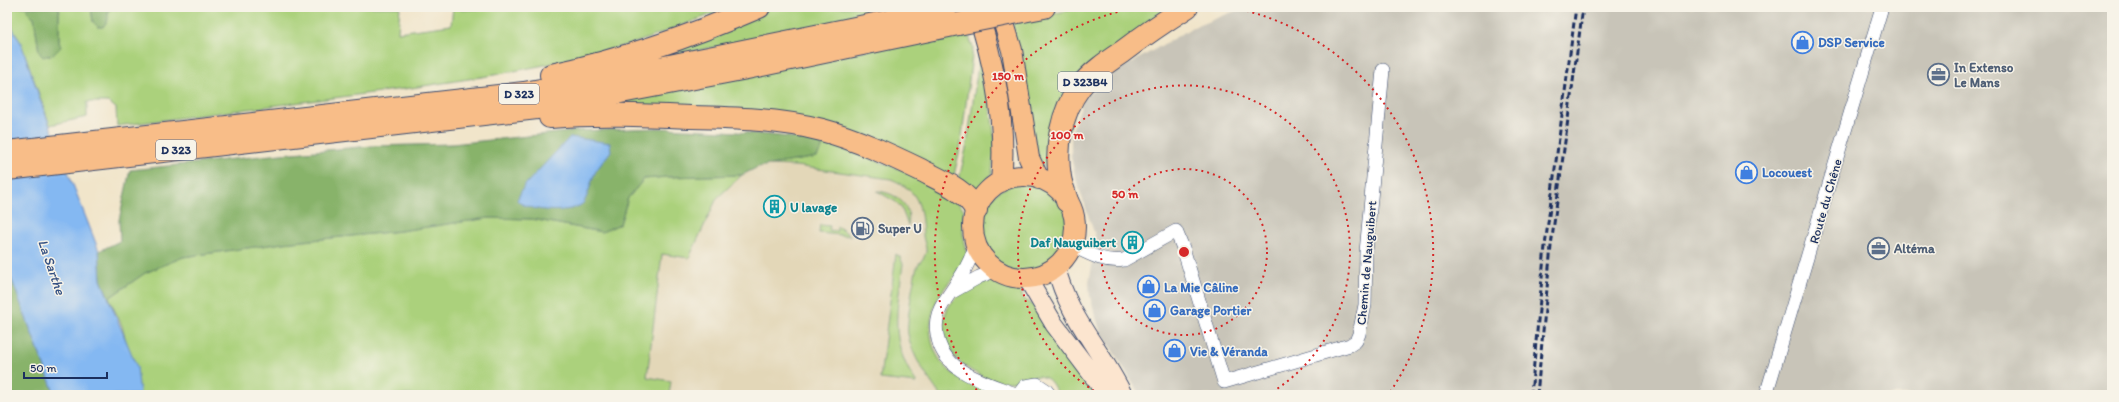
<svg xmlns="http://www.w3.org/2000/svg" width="2119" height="402" viewBox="0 0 2119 402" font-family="Itim,sans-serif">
  <rect width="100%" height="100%" fill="#f7f3e8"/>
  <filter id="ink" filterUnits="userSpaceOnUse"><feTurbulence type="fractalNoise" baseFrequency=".025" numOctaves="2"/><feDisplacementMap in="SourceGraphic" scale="8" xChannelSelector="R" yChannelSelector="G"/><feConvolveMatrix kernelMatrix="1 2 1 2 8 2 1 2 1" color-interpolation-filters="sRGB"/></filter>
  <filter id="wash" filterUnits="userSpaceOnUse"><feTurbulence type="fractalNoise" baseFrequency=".012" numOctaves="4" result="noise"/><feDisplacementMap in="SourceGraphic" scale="16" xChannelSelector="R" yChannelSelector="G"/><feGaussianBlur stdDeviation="0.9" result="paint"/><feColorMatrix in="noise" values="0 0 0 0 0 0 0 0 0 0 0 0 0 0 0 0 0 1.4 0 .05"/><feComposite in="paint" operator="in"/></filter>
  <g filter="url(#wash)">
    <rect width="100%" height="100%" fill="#f1e5ca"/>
    <path fill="#e3d7b8" d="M817,157L883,167L939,197L923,349L976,395H669L670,381L647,378L662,254L689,258L717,198L742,175L758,167Z"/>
    <path fill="#c8c4b8" d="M1245,7H2112V395H1140L1100,330L1090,297L1089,282L1097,241L1075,176L1071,157V134L1084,98L1119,70L1192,28Z"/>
    <path fill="#abd17b" stroke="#63806c" d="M7,7H27L29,14L34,16L39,52L59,42V7H91L93,22L108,13L111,7H400L398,32L451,25L453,7H461V10L528,7H731L638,42L570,60L494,75L411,88L117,126L116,108L108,102H87V117L50,125L21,43L13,29Z
      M769,7H913L576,75Z
      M1085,7H1182L1082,77L1057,175L1038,162L1012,22Z
      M967,30L973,48L961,144L953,180L841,130L593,105Z
      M980,52L983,53L995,141L992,174L973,194L958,184L967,144Z
      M825,142L916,175L950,194L964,210C963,217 962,224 963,232C963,239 968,248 966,256C963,269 951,279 944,289C923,318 926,357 958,377C971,384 987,389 1000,395H940C927,376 912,357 908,334C906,325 914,272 918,265C921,260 925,258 926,252C927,247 923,240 923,235C921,206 920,191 891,179L796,166L770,165L817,157Z
      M742,175L717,198L689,258L662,254L647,377L671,381L669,395H140L122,326L109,298L145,273L183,257L283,243L400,231L489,218L532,219L602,232L620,224L628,198L644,179L667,177Z
      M980 228a45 45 0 1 1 90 0a45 45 0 1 1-90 0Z
      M877,191C896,193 912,204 908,225L901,207L896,202Z
      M820,225L830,226L829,230L837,231V226L851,236L819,233Z
      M896,254L900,257L903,264C897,311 888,342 917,383L880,379Z
      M991,278L1009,287L1020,288L1023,298L1035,307L1097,395H1058C1055,389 1052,381 1046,378C1030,372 1024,382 1010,382C978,383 936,354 944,318C950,295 971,287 991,278Z"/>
    <path fill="#88b36b" stroke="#527164" d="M27,7H59V42L61,47L54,54L43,57L39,52L34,17L29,14Z
      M91,7H111L108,13V20L103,27H98L93,22Z
      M658,128C714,130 769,133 825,142L817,157L758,167L742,175L667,177L644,179L628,198L620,224L602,232L532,219L489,218L400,231L283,243L183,257L145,273L109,298L101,280L99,251L120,241L119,220L130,170L281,154L372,146L452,144L576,131Z
      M7,267L55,395H7Z"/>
    <path fill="#84b8f2" stroke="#5074a8" d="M7,12L13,29L21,43L43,108L99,251L101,280L137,367L140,395H55L7,267Z
      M570,137L610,143L611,151C607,157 602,162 598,168C591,177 590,192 584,202C575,215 526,212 517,200L524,186Z"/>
  </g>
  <g filter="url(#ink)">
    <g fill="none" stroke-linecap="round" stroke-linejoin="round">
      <defs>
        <path id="street" d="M976,242C970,266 957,282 944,302C938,311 935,323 937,334C942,373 986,382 1018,395L1025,386L1037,384L1046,390L1050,395
          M1071,245C1089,254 1104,263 1124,260L1176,231L1183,248L1224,382L1350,345L1356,341L1359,334L1365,305L1366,252L1383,70
          M954,291L979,277L997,270
          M1766,395L1882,7"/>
        <path id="secondary" d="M1056,267C1068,318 1101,349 1123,395
          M1027,278L1054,324L1097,381L1105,395"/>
        <path id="primary" d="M976,7C994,62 1007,123 1001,182
          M999,7L1012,50L1029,158L1039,179
          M973 227a51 51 0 1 1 102 0a51 51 0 1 1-102 0Z"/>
        <path id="highway" d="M1023,11L1044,7
          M551,75C622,60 692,36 759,7
          M550,117C597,113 644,115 690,117C735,118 779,119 822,130C856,139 890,155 921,170C940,180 966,190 976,210
          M7,152L524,93L640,72L958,7
          M7,169L537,108L747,68L958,24
          M1067,201C1065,193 1061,185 1060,177C1055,147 1061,112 1080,87C1091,73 1107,62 1122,52C1143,36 1165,21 1187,7"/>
      </defs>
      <use href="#street" stroke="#3b4a6e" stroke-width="14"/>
      <use href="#secondary" stroke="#3b4a6e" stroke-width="20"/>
      <use href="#primary" stroke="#3b4a6e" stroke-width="22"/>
      <use href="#highway" stroke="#3b4a6e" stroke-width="24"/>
      <use href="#street" stroke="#fff" stroke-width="13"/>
      <use href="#secondary" stroke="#fce5cf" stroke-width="18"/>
      <use href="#primary" stroke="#f8bd88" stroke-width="20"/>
      <use href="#highway" stroke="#f8bd88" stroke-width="22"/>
      <path stroke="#1b2f5e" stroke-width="3" stroke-dasharray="6 3" stroke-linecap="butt" d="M1531,395L1545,246L1576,7
        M1537,395L1551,246L1583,7"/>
      <defs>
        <path id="highway-bridge" d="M958,24L1023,11"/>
      </defs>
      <use href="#highway-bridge" stroke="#3b4a6e" stroke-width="24" stroke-linecap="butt"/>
      <use href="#highway-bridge" stroke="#f8bd88" stroke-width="22"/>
    </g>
  </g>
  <g fill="none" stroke="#d62828" stroke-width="2" stroke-dasharray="2 4">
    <circle cx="1184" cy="252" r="83"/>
    <path d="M1099 394A166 166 0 1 1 1269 394"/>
    <path d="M980 395A249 249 0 0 1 1139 7M1229 7A249 249 0 0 1 1388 395"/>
  </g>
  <defs>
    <symbol id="shop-ring" viewBox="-11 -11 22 22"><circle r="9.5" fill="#f7f3e8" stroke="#3f7fe0" stroke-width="1.5"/><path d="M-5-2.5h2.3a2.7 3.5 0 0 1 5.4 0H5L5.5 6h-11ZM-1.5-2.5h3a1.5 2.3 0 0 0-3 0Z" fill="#3f7fe0"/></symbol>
    <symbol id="office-ring" viewBox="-11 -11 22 22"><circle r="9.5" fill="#f7f3e8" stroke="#5c6f8a" stroke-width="1.5"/><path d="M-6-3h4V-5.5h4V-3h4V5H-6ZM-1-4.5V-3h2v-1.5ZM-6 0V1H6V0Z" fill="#5c6f8a"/></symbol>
    <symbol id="building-ring" viewBox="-11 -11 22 22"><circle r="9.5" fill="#f7f3e8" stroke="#0f9aa8" stroke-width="1.5"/><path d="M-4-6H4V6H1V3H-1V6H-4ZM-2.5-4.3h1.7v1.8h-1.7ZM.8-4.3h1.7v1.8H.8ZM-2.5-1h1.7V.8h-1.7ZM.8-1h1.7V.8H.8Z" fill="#0f9aa8"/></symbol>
    <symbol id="fuel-ring" viewBox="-11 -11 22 22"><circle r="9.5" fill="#f7f3e8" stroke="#5c6f8a" stroke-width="1.5"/><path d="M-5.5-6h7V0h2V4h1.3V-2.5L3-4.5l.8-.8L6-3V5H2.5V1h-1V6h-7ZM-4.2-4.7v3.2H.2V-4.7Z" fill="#5c6f8a"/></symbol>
  </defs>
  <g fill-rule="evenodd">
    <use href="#shop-ring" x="1790" y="30" width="25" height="25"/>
    <use href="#office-ring" x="1926" y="62" width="25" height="25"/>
    <use href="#shop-ring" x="1734" y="160" width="25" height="25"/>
    <use href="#building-ring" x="762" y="194" width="25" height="25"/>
    <use href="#fuel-ring" x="850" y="216" width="25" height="25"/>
    <use href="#building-ring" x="1120" y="230" width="25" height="25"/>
    <use href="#office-ring" x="1866" y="236" width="25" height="25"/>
    <use href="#shop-ring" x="1136" y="274" width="25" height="25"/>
    <use href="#shop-ring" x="1142" y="298" width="25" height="25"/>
    <use href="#shop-ring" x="1162" y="338" width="25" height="25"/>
  </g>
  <g text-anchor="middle" stroke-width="3" stroke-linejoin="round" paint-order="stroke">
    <g fill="#f7f3e8" stroke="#5d6a87" stroke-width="1">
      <rect x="1058" y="72" width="54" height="20" rx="3"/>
      <rect x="499" y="84" width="40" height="20" rx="3"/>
      <rect x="156" y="140" width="40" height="20" rx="3"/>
    </g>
    <g font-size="12" font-weight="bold" fill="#1b2f5e">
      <text x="1085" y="86">D 323B4</text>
      <text x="519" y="98">D 323</text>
      <text x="176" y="154">D 323</text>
    </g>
    <g font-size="13" font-weight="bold" fill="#366cbe" stroke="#f7f3e8" text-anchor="start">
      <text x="1818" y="47">DSP Service</text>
      <text x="1762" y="177">Locouest</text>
      <text x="1164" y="292">La Mie Câline</text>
      <text x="1170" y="315">Garage Portier</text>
      <text x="1190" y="356">Vie &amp; Véranda</text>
    </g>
    <g font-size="13" font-weight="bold" fill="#4e5e75" stroke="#f7f3e8" text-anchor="start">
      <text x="1954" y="72">In Extenso<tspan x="1954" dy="15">Le Mans</tspan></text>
      <text x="878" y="233">Super U</text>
      <text x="1894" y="253">Altéma</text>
    </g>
    <g font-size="13" fill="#1b2f5e" stroke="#f7f3e8">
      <text transform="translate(1825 201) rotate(-74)" y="5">Route du Chêne</text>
      <text transform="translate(1366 263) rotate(-85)" y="5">Chemin de Nauguibert</text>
    </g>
    <g font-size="13" font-weight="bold" fill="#0d838f" stroke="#f7f3e8" text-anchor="start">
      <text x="790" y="212">U lavage</text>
      <text x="1116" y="247" text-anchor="end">Daf Nauguibert</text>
    </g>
    <g font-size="14" font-style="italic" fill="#355183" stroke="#f7f3e8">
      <text transform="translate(52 267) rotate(71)" y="5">La Sarthe</text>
    </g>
  </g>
  <circle cx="1184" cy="252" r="6" fill="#d62828" stroke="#f7f3e8" stroke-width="2"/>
  <g font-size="12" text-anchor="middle" font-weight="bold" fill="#d62828" stroke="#f7f3e8" stroke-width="3" stroke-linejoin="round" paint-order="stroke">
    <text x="1008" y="80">150 m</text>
    <text x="1067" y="139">100 m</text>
    <text x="1125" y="198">50 m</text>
  </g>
  <rect width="2119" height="402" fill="none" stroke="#f7f3e8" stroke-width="24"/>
  <path d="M24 372v6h83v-6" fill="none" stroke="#1b2f5e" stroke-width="2"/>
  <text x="30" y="372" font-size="12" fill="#1b2f5e" stroke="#f7f3e8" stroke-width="3" paint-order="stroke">50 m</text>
</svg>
